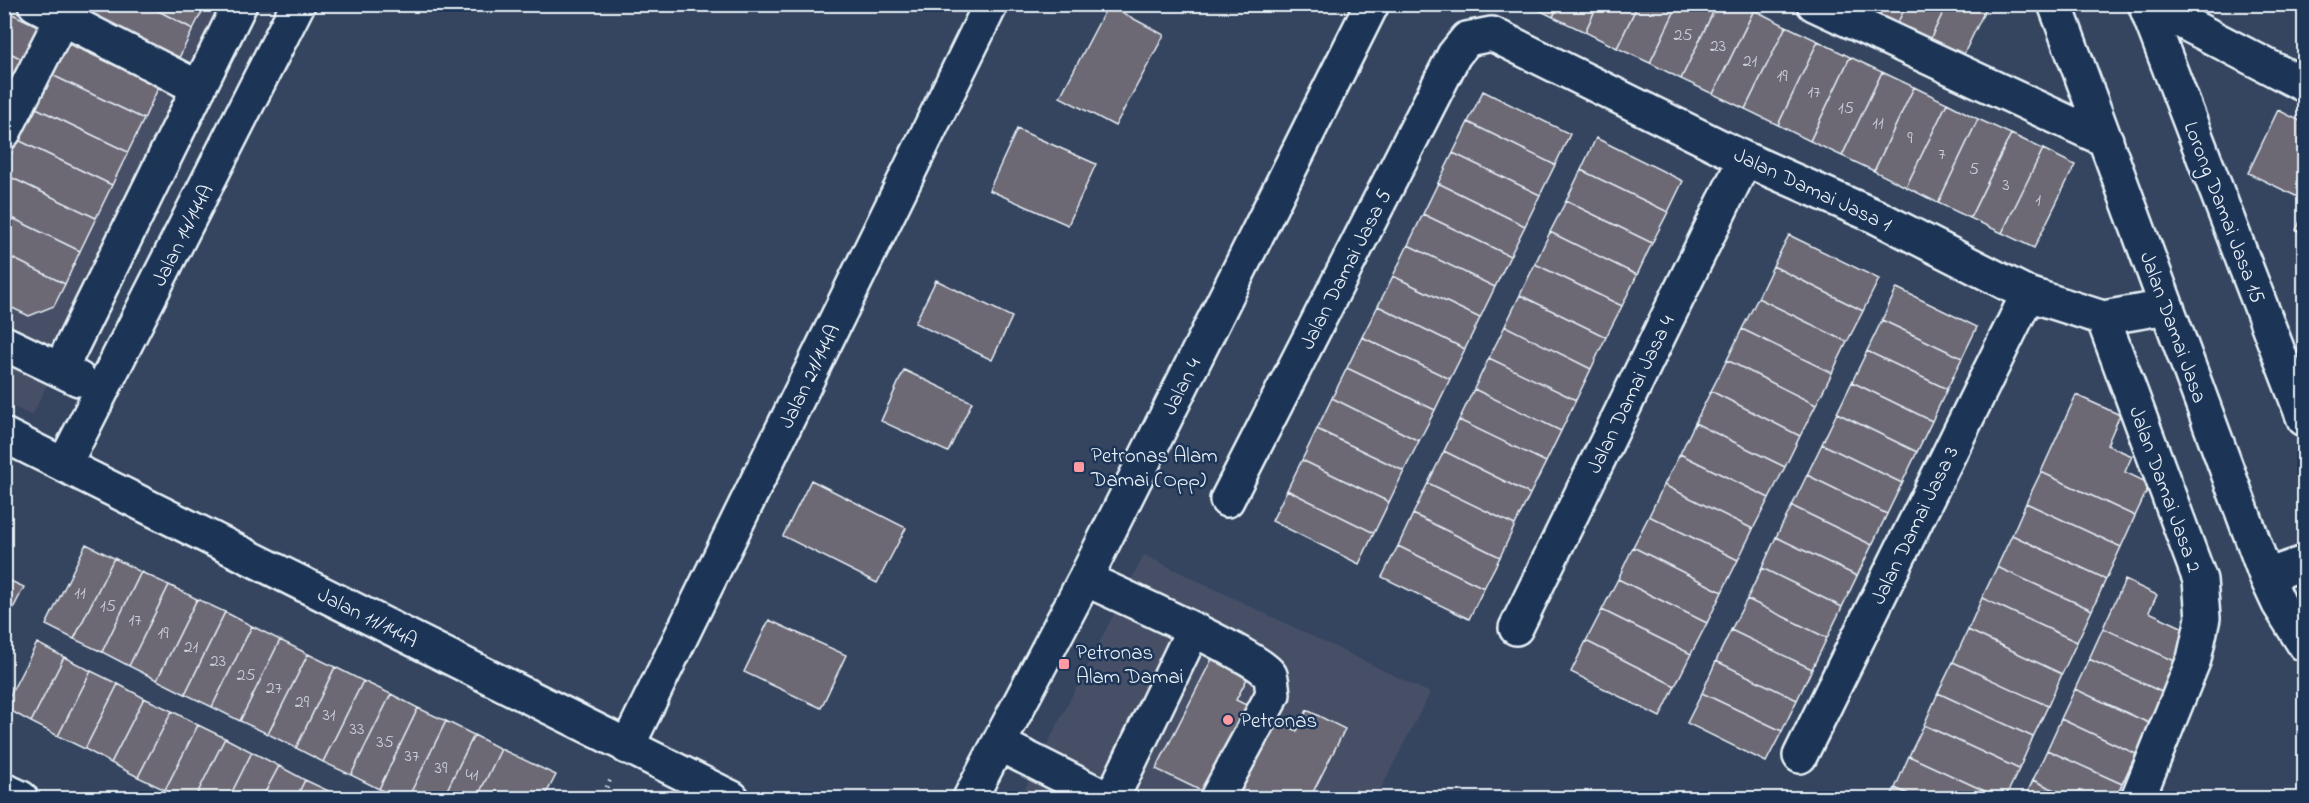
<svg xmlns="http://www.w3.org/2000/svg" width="2309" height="803" viewBox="0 0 2309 803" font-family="'Indie Flower',sans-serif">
  <rect width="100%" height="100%" fill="#354560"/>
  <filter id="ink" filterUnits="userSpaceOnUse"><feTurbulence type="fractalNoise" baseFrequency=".0167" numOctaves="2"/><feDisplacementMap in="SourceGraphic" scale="12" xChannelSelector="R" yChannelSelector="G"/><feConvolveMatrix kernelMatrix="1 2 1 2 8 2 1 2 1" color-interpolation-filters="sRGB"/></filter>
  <g filter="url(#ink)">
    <path fill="#465066" d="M4,5H228L32,416L5,402Z
      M1144,555L1430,693L1376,798H1020Z"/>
    <path fill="#6c6975" stroke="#e8f1f8" stroke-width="1.5" d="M78,4H145L193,29L177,62L75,11Z
      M145,4H206L193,29Z
      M1527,4H1559L1553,17Z
      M1559,4H1598L1585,32L1553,17Z
      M1598,4H1638L1617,48L1585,32Z
      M1638,4H1678L1650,63L1617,48Z
      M1678,4H1717L1681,79L1650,63Z
      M1717,4H1742L1754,10L1713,94L1681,79Z
      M1866,4H1907L1893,32L1861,16Z
      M1907,4H1947L1926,48L1893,32Z
      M1947,4H1988L1959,64L1926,48Z
      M1108,5L1164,35L1115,126L1060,97Z
      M4,10L40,27L24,60L4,50Z
      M1754,10L1786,26L1745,109L1713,94Z
      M1786,26L1818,41L1778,125L1745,109Z
      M1818,41L1850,57L1810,141L1778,125Z
      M65,42L159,86L144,119L50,74Z
      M4,50L24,60L8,93L4,91Z
      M1850,57L1882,72L1842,156L1810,141Z
      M1882,72L1914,87L1874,171L1842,156Z
      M50,74L144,119L128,152L34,107Z
      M1914,87L1947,103L1906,187L1874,171Z
      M1483,91L1570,134L1555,165L1468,122Z
      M1947,103L1978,119L1938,203L1906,187Z
      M34,107L128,152L112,185L18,140Z
      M2278,110L2304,123V200L2248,173Z
      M1978,119L2011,134L1970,218L1938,203Z
      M1468,122L1555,165L1540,195L1453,153Z
      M1017,129L1096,164L1068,225L989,190Z
      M2011,134L2043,149L2002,233L1970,218Z
      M1596,138L1683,181L1668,212L1581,170Z
      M18,140L112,185L96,218L4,174V168Z
      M2043,149L2075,165L2034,248L2002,233Z
      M1453,153L1540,195L1525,226L1438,183Z
      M1581,170L1668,212L1652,243L1566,201Z
      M4,174L96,218L80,251L4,214Z
      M1438,183L1525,226L1510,256L1423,214Z
      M1566,201L1652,243L1637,275L1550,232Z
      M2304,213V234L2296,230Z
      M4,214L80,251L65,284L4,254Z
      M1423,214L1510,256L1495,287L1408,245Z
      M1550,232L1637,275L1622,306L1535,264Z
      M1789,235L1879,279L1863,311L1773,266Z
      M1408,245L1495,287L1480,318L1393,276Z
      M4,254L65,284L54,306L29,316L4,304Z
      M1535,264L1622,306L1606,337L1520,295Z
      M1773,266L1863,311L1847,342L1758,298Z
      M1393,276L1480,318L1465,349L1378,306Z
      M936,280L1012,317L992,360L915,323Z
      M1897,288L1977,327L1962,358L1882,320Z
      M1520,295L1606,337L1591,369L1505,326Z
      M1758,298L1847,342L1832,373L1742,329Z
      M1378,306L1465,349L1450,379L1362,337Z
      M1882,320L1962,358L1947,389L1867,351Z
      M1505,326L1591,369L1576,400L1489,358Z
      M1742,329L1832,373L1816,405L1727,360Z
      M1362,337L1450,379L1435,410L1347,368Z
      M1867,351L1947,389L1932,421L1852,382Z
      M1489,358L1576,400L1561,431L1474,389Z
      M1727,360L1816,405L1800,436L1711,391Z
      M1347,368L1435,410L1419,441L1332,398Z
      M904,370L972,402L948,452L881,421Z
      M1852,382L1932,421L1917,452L1837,413Z
      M1474,389L1561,431L1546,462L1459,420Z
      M1711,391L1800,436L1785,467L1695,423Z
      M2076,395L2120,415L2107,445L2132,456L2125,472L2150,484L2135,516L2041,472Z
      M1332,398L1419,441L1404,471L1317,429Z
      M1837,413L1917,452L1902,483L1822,444Z
      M1459,420L1546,462L1530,494L1444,451Z
      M1695,423L1785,467L1769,498L1680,454Z
      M1317,429L1404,471L1389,502L1302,460Z
      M1822,444L1902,483L1887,514L1807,475Z
      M1444,451L1530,494L1515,525L1428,483Z
      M1680,454L1769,498L1753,529L1664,485Z
      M1302,460L1389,502L1374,533L1287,490Z
      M2041,472L2135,516L2121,547L2026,503Z
      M1807,475L1887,514L1872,545L1792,506Z
      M811,480L906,528L877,583L783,536Z
      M1428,483L1515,525L1500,557L1413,514Z
      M1664,485L1753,529L1738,560L1649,516Z
      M1287,490L1374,533L1359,564L1272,521Z
      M2026,503L2121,547L2106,579L2012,535Z
      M1792,506L1872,545L1857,576L1776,537Z
      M1413,514L1500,557L1484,588L1398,546Z
      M1649,516L1738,560L1722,592L1633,547Z
      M2012,535L2106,579L2092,610L1997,567Z
      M1776,537L1857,576L1842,607L1762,568Z
      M86,544L114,558L74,639L46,625Z
      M1398,546L1484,588L1469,619L1382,577Z
      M1633,547L1722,592L1707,623L1618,579Z
      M114,558L141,572L102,652L74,639Z
      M1997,567L2092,610L2077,642L1982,598Z
      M1762,568L1842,607L1827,638L1747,599Z
      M141,572L169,585L129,666L102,652Z
      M4,578L24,587L4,626Z
      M1618,579L1707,623L1691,654L1602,610Z
      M2125,580L2157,595L2149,612L2192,632L2179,663L2103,628Z
      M169,585L197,599L157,680L129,666Z
      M1982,598L2077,642L2062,674L1968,630Z
      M197,599L225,612L185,694L157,680Z
      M1747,599L1827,638L1812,669L1731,630Z
      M1602,610L1691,654L1675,686L1586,641Z
      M225,612L252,626L212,707L185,694Z
      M769,620L846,655L821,708L744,672Z
      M252,626L280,640L240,721L212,707Z
      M2103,628L2179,663L2164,693L2089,659Z
      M1731,630L1812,669L1797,700L1716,661Z
      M1968,630L2062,674L2048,706L1953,662Z
      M280,640L308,654L268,734L240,721Z
      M1586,641L1675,686L1660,717L1571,672Z
      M37,643L64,657L31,722L4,707Z
      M308,654L335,667L296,748L268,734Z
      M1214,655L1250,673L1236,700L1297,731L1307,710L1345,729L1310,798H1216L1156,769Z
      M64,657L91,671L58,736L31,722Z
      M2089,659L2164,693L2151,724L2075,689Z
      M1716,661L1797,700L1782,731L1702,693Z
      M1953,662L2048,706L2033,737L1938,693Z
      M335,667L363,681L323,762L296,748Z
      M91,671L118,684L85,749L58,736Z
      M363,681L391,694L351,775L323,762Z
      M118,684L144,698L111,763L85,749Z
      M2075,689L2151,724L2136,754L2061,719Z
      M1702,693L1782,731L1766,762L1687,723Z
      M1938,693L2033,737L2019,769L1924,725Z
      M391,694L418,708L379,789L351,775Z
      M144,698L172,711L138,777L111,763Z
      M418,708L446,721L408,798H398L379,789Z
      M172,711L198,725L165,790L138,777Z
      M2061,719L2136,754L2122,784L2047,750Z
      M446,721L474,735L443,798H408Z
      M198,725L225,738L195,798H182L165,790Z
      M1924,725L2019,769L2005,798H2000L1909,756Z
      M474,735L501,749L477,798H443Z
      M225,738L252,752L229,798H195Z
      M501,749L556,775L544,798H477Z
      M2047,750L2122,784L2116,798H2072L2033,780Z
      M252,752L279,766L262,798H229Z
      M1909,756L2000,798H1917L1895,788Z
      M279,766L305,780L296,798H262Z
      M305,780L333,793L330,798H296Z
      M2033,780L2072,798H2025Z
      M1895,788L1917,798H1890Z"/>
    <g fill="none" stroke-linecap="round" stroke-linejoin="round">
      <defs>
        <path id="minor" d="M35,4L199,88
          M1814,4L2106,140
          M2055,4L2266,576L2279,604L2304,644
          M2145,4L2304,419
          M2148,4L2304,85
          M4,132L69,4
          M2103,318L2200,580L2203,618L2194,659L2138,798
          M4,343L79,379
          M60,370L240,4
          M4,435L732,798
          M64,465L298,4
          M1227,500L1454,55L1467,39L1492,34L1745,159L1877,217L2028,294L2103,318L2167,307
          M2266,576L2304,563
          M1085,579C1111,591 1262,658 1270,675C1272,680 1272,688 1273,694L1217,798
          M1516,628L1745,159
          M999,744L1106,798
          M627,747L991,4
          M1800,756L2028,294
          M4,790L21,798
          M970,798L1085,579L1372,4
          M1112,798L1193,630"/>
      </defs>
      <use href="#minor" stroke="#e8f1f8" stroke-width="38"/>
      <path stroke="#e8f1f8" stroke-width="4" stroke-dasharray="1.5 4.5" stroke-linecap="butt" d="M601,798L612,777"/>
      <use href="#minor" stroke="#1d3557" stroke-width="33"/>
    </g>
  </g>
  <g fill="#ff9aa2" stroke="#1d3557" stroke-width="2">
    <rect x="1073" y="461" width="12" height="12" rx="3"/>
    <rect x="1058" y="658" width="12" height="12" rx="3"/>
    <circle cx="1228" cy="720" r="6"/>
  </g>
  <g text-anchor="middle" stroke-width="5" stroke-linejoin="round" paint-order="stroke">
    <g font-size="18" fill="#c9cfd7">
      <text x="1683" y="40">25</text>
      <text x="1718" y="51">23</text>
      <text x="1750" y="66">21</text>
      <text x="1782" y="81">19</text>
      <text x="1814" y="97">17</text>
      <text x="1846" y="113">15</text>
      <text x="1878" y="128">11</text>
      <text x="1910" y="143">9</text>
      <text x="1942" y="159">7</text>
      <text x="1974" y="174">5</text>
      <text x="2006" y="190">3</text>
      <text x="2038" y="205">1</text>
      <text x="80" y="598">11</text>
      <text x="108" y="611">15</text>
      <text x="135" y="625">17</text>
      <text x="163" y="638">19</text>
      <text x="191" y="652">21</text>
      <text x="218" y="666">23</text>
      <text x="246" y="680">25</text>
      <text x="274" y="693">27</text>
      <text x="302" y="707">29</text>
      <text x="329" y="720">31</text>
      <text x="357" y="734">33</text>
      <text x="385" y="747">35</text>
      <text x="412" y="761">37</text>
      <text x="441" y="773">39</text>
      <text x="472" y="780">41</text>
    </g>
    <g font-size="21" fill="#e8f1f8" stroke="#1d3557">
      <text transform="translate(1813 189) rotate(25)" y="7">Jalan Damai Jasa 1</text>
      <text transform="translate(2225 212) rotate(69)" y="7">Lorong Damai Jasa 15</text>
      <text transform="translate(182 235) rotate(-63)" y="7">Jalan 14/144A</text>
      <text transform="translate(1345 269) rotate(-63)" y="7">Jalan Damai Jasa 5</text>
      <text transform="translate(2174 327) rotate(70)" y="7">Jalan Damai Jasa</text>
      <text transform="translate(809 376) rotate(-64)" y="7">Jalan 21/144A</text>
      <text transform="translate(1181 386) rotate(-63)" y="7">Jalan 4</text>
      <text transform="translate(1630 394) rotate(-64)" y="7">Jalan Damai Jasa 4</text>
      <text transform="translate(2166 489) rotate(70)" y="7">Jalan Damai Jasa 2</text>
      <text transform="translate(1914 525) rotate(-64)" y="7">Jalan Damai Jasa 3</text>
      <text transform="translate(368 617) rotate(27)" y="7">Jalan 11/144A</text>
    </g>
    <g font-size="21" fill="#e8f1f8" stroke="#1d3557" text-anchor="start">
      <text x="1091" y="462">Petronas Alam<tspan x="1091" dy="24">Damai (Opp)</tspan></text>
      <text x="1076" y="659">Petronas<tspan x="1076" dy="24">Alam Damai</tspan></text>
      <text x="1240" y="727">Petronas</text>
    </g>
  </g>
  <rect width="2309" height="803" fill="none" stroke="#1d3557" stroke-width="24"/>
  <rect x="12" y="12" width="2285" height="779" fill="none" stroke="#e8f1f8" stroke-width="2" filter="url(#ink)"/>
</svg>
